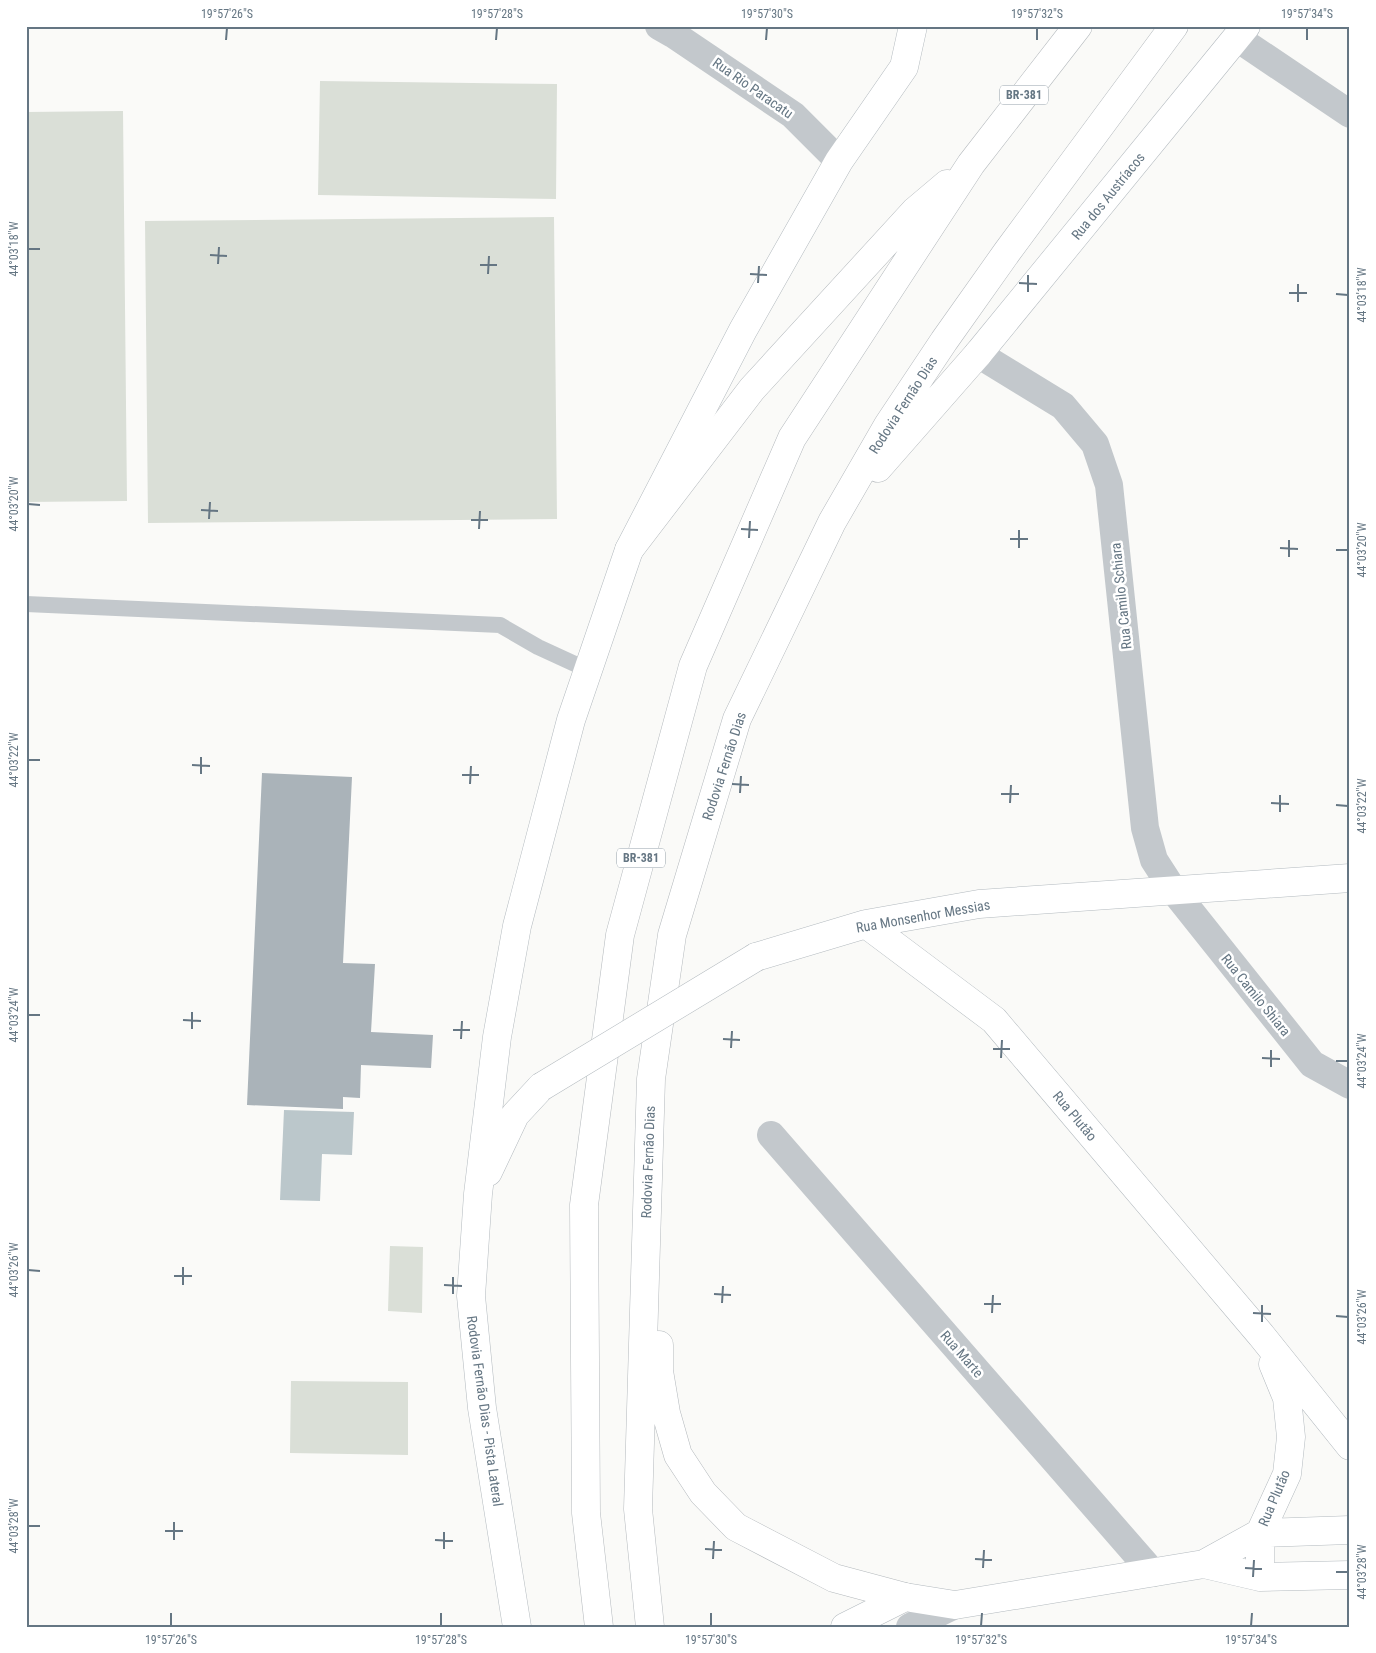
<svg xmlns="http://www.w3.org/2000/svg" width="1376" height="1653" viewBox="0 0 1376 1653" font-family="'Roboto Condensed',sans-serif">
  <rect width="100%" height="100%" fill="#fafaf8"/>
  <path fill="#dadfd7" d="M320,81L557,84L556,199L318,195Z
    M123,111L127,501L26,502V112Z
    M554,217L557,519L148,523L145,221Z
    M390,1246L423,1247L422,1313L388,1311Z
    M291,1381L408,1382V1455L290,1453Z"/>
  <path fill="#bbc7cb" d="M284,1110L354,1112L352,1155L322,1154L320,1201L280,1200Z"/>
  <path fill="#aab3b9" d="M262,773L352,777L343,963L375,964L371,1032L433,1035L431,1068L361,1065L360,1098L343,1097V1109L247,1105Z"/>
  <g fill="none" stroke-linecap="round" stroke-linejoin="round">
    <defs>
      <path id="secondary" d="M978,354L1246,26
        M866,924L994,1020L1261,1335L1350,1446
        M756,957L866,924L979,904L1350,878
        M488,1172L515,1115L541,1087
        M1204,1564L1260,1577L1350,1575
        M1260,1577V1533L1287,1474L1291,1437L1287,1398L1273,1364
        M517,1627L482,1408L471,1296L478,1194L497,1037L517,926L571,720L629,550L743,330L839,161L904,67L913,26
        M845,1627L905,1597L955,1605L1204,1564L1260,1533L1350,1530"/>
      <path id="highway" d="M878,468L978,354
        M629,550L752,389L915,211L947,184
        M659,1345V1371L666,1413L678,1455L703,1493L736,1527L834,1578L905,1597
        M599,1627L586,1513L584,1205L620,935L693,666L792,438L971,164L1078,26
        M650,1627L638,1509L651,1079L672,935L737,719L832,522L888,425L944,341L1007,252L1174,26"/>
    </defs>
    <use href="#secondary" stroke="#b3babf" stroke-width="29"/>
    <use href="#highway" stroke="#b4b9bd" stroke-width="29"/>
    <path stroke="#c3c8cc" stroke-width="16" d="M26,604L500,625L538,647L588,670"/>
    <path stroke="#c3c8cc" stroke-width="28" d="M659,26L673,34L793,115L839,161
      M1237,38L1350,114
      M978,354L1063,406L1095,444L1109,485L1145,828L1154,860L1174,891L1312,1064L1350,1085
      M771,1135L1153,1573
      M910,1627L955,1605"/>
    <use href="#secondary" stroke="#fff" stroke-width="28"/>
    <use href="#highway" stroke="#fff" stroke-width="28"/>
    <defs>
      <path id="secondary-bridge" d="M541,1087L756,957"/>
    </defs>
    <use href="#secondary-bridge" stroke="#b3babf" stroke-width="29" stroke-linecap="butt"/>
    <use href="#secondary-bridge" stroke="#fff" stroke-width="28"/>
  </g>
  <path fill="none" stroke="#657683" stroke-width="2" d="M226,40L227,28M496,40L497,28M766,40L767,28M1037,40V28M1307,40V28M28,249H40M210,255L227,256M218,264L219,247M480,265H497M488,274L489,256M750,274L767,275M758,283L759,266M1019,283L1037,284M1028,292V275M1289,293H1307M1336,294L1348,295M1298,302V284M28,504L40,505M201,510L218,511M209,519L210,502M471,520H488M479,529L480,511M741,529L758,530M749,538L750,521M1010,539H1028M1019,548V530M1280,548L1298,549M1336,550H1348M1289,557V540M28,760H40M192,765L210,766M201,774V757M462,775H479M470,784L471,766M732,784L749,785M740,793L741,776M1001,794H1019M1010,803L1011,785M1271,803L1289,804M1336,805L1348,806M1280,812V795M28,1015H40M183,1020L201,1021M192,1029V1012M453,1030H470M461,1039L462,1021M723,1039L740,1040M731,1048L732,1031M993,1049H1010M1001,1058L1002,1040M1262,1058L1280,1059M1336,1061H1348M1271,1067V1050M28,1270L40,1271M174,1276H192M183,1285V1267M444,1285L462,1286M453,1294V1277M714,1294L731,1295M722,1303L723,1286M984,1304H1001M992,1313L993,1295M1253,1313L1271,1314M1336,1316L1348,1317M1262,1322V1305M28,1526H40M165,1531H183M174,1540V1522M435,1540L453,1541M444,1549V1532M705,1549L722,1550M713,1559L714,1541M975,1559L992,1560M983,1568L984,1550M1245,1568L1262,1569M1336,1572H1348M1253,1577L1254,1560M171,1626V1613M441,1626V1613M711,1626V1613M981,1626L982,1613M1251,1626L1252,1613"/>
  <g text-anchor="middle" stroke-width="5" stroke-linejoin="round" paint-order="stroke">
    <g fill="#fff" stroke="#939fa8" stroke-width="1">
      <rect x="1000" y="85.5" width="48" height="19" rx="4"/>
      <rect x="617" y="848.5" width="48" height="19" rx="4"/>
    </g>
    <g font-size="12" font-weight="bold" fill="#657683">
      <text x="1024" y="99">BR-381</text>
      <text x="641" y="862">BR-381</text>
    </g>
    <g font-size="14" fill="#657683" stroke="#fff">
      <text transform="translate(753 88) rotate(35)" y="5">Rua Rio Paracatu</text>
      <text transform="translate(1108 196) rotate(-51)" y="5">Rua dos Austríacos</text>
      <text transform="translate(903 405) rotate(-57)" y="5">Rodovia Fernão Dias</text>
      <text transform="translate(1121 596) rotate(-96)" y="5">Rua Camilo Schiara</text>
      <text transform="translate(724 766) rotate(-72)" y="5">Rodovia Fernão Dias</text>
      <text transform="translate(923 916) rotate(-10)" y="5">Rua Monsenhor Messias</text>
      <text transform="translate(1256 995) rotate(51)" y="5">Rua Camilo Shiara</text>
      <text transform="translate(1075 1116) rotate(50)" y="5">Rua Plutão</text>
      <text transform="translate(648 1162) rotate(-88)" y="5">Rodovia Fernão Dias</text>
      <text transform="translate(962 1354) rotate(49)" y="5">Rua Marte</text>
      <text transform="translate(485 1411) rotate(82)" y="5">Rodovia Fernão Dias - Pista Lateral</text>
      <text transform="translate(1274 1498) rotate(-67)" y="5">Rua Plutão</text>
    </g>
  </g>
  <rect width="1376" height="1653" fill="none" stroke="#ffffff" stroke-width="55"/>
  <rect x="28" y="28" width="1320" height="1598" fill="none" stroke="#657683" stroke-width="2"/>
  <g font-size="12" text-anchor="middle" fill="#657683">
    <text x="227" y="18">19°57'26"S</text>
    <text x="497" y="18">19°57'28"S</text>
    <text x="767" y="18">19°57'30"S</text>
    <text x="1037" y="18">19°57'32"S</text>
    <text x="1307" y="18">19°57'34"S</text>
    <text transform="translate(14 249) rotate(-90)" y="4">44°03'18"W</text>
    <text transform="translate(1362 295) rotate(-90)" y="4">44°03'18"W</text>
    <text transform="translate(14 504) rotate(-90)" y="4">44°03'20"W</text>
    <text transform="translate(1362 550) rotate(-90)" y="4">44°03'20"W</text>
    <text transform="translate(14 760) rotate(-90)" y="4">44°03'22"W</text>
    <text transform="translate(1362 806) rotate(-90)" y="4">44°03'22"W</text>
    <text transform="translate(14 1015) rotate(-90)" y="4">44°03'24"W</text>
    <text transform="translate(1362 1061) rotate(-90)" y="4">44°03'24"W</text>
    <text transform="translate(14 1270) rotate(-90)" y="4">44°03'26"W</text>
    <text transform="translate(1362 1317) rotate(-90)" y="4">44°03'26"W</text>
    <text transform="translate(14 1526) rotate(-90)" y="4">44°03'28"W</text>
    <text transform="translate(1362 1572) rotate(-90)" y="4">44°03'28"W</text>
    <text x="171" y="1644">19°57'26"S</text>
    <text x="441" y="1644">19°57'28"S</text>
    <text x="711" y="1644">19°57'30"S</text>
    <text x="981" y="1644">19°57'32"S</text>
    <text x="1251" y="1644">19°57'34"S</text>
  </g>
</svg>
